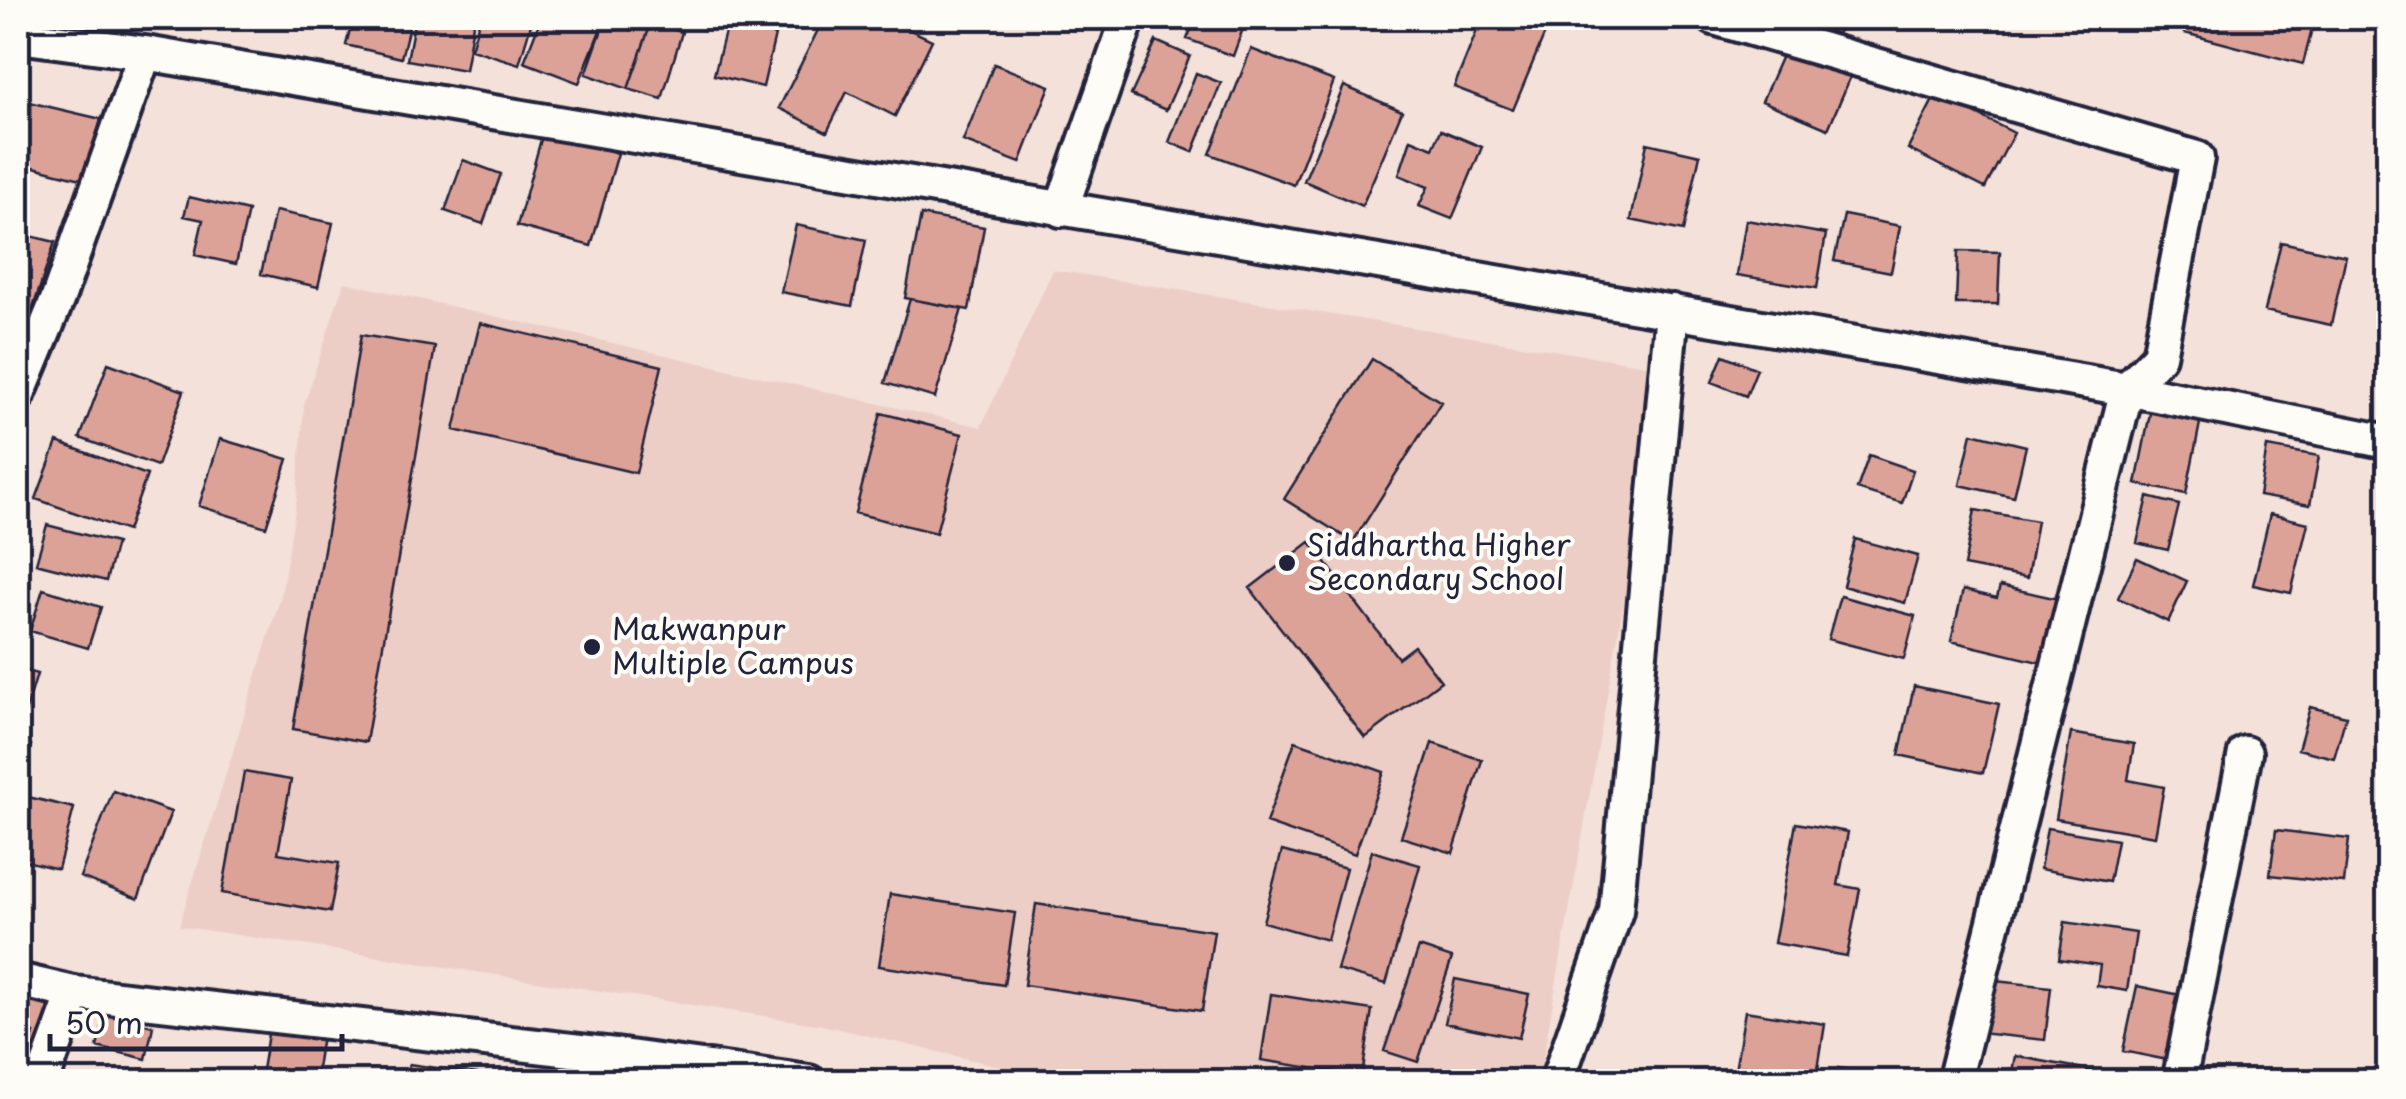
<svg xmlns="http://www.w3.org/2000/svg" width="2406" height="1099" viewBox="0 0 2406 1099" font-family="'Playpen Sans',sans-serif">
  <rect width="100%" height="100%" fill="#f3e1da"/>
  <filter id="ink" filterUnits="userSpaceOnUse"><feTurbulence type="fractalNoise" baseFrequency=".01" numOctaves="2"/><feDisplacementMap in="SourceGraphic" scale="20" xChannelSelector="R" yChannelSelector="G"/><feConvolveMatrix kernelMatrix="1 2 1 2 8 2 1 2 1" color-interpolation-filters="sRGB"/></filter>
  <g filter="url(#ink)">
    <path fill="#eccec6" d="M1053,270L1665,368L1539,1081H1063L822,1025L179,926L281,596L297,498L304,405L344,282L981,427Z"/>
    <path fill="#dca298" stroke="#22223b" stroke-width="2.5" d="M353,18H411L401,58L346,45Z
      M415,18H474L465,70L407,60Z
      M480,18H533L519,64L471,49Z
      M541,18H605L579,83L524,62Z
      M606,18H634L651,23L628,89L586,74Z
      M824,18H885L932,40L895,116L847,92L827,132L779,108Z
      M1196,18H1230L1245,23L1233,56L1187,39Z
      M1482,18L1551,19L1513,110L1454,87Z
      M1804,18H1845L1837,34Z
      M2189,18H2315L2303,64L2185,33Z
      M651,23L682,32L662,99L628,89Z
      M727,24L775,35L763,87L714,75Z
      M1156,41L1190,56L1166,110L1131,95Z
      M1788,42L1854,69L1828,129L1762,101Z
      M1251,49L1334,81L1294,185L1210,154Z
      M994,64L1050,86L1020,163L963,141Z
      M1196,73L1221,83L1193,152L1169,142Z
      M1344,86L1402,111L1362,206L1304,181Z
      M1936,94L2014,133L1985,188L1908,149Z
      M20,100L101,119L85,180L18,163Z
      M1441,130L1482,147L1452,219L1419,206L1428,187L1399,175L1411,139L1433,148Z
      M543,132L618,153L591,246L517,226Z
      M1647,143L1700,155L1683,231L1631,220Z
      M463,160L501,174L483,224L445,211Z
      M189,197L248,211L236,264L195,255L203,220L184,216Z
      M275,211L333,223L318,287L261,274Z
      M921,215L984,227L969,310L905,298Z
      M1844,215L1900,226L1891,272L1834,261Z
      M1746,220L1826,234L1817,288L1737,275Z
      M796,225L866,240L852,306L781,292Z
      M18,233L55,242L32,311L18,307Z
      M2281,242L2346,256L2331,325L2265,311Z
      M1958,251L2000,252L1998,304H1956Z
      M910,299L962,309L935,398L885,383Z
      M480,323L662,366L636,473L454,430Z
      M361,335L435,347L366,742L293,729Z
      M1723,355L1757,369L1746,396L1712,382Z
      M1372,359L1441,402L1353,542L1284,499Z
      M108,363L184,391L157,466L80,438Z
      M2151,408L2201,418L2186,494L2136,484Z
      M881,413L962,434L936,533L855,513Z
      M1972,433L2026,446L2014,497L1960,485Z
      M220,439L288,459L266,527L199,506Z
      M57,442L147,475L127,531L36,499Z
      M2267,447L2319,456L2310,505L2259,496Z
      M1869,455L1913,470L1902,503L1857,489Z
      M2148,497L2179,505L2168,550L2137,543Z
      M1975,510L2037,521L2027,578L1964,566Z
      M2270,514L2308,523L2291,593L2253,585Z
      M47,525L116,543L106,581L36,563Z
      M1855,539L1918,556L1905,603L1843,586Z
      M1310,542L1398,658L1414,646L1441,681L1365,738L1250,588Z
      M2137,558L2187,581L2168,622L2118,598Z
      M2000,586L2067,601L2051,665L1951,641L1963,590L1997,598Z
      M43,589L101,607L88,648L30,631Z
      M1840,596L1915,616L1904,659L1828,639Z
      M18,668L37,674L24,717L18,715Z
      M1914,686L1999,704L1983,773L1899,755Z
      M2310,707L2346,716L2334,758L2298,749Z
      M2071,733L2134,744L2128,780L2164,787L2155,836L2056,819Z
      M18,741L31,745L18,789Z
      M1295,741L1384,772L1355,854L1266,823Z
      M1432,743L1482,760L1453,853L1401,837Z
      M244,772L291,780L278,853L339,863L330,912L222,893Z
      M113,791L171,812L138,899L80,877Z
      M28,797L74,808L58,869L18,859V838Z
      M1796,823L1848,832L1838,885L1860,889L1847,956L1774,943Z
      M2047,828L2117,840L2109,882L2040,869Z
      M2276,830L2349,839L2344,883L2270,875Z
      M1282,851L1346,868L1327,940L1263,922Z
      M1372,851L1420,865L1386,984L1337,970Z
      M890,894L1015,913L1004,985L879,966Z
      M1036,904L1214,931L1202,1011L1024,985Z
      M2065,922L2136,933L2127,991L2097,986L2100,965L2059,959Z
      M1419,947L1452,958L1418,1062L1384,1051Z
      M1455,979L1529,994L1519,1038L1445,1023Z
      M1976,979L2051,987L2045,1040L1970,1032Z
      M2137,986L2195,998L2182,1063L2123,1051Z
      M1271,994L1372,1010L1362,1076L1261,1060Z
      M18,997L57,1008L46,1049L31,1045L34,1033L18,1029Z
      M1745,1011L1825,1024L1816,1082H1733Z
      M105,1015L153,1026L146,1059L97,1047Z
      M269,1028L322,1036L315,1082H260Z
      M2015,1056L2095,1071L2094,1082H2010Z
      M409,1064L478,1074L477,1082H407Z
      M1838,1068L1912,1080V1082H1836Z"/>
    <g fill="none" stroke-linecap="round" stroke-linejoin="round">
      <defs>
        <path id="minor" d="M1714,18L2197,158L2159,356L2127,389L1954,1082
          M18,36L145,53L2127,389L2388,442
          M1061,210L1128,18
          M18,395L58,298L145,53
          M18,980L74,993L615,1055L809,1082
          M42,1082L74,993
          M1557,1082L1616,911L1672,311
          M2179,1082L2245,753"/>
      </defs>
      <use href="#minor" stroke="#22223b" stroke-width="40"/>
      <use href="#minor" stroke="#fdfcf7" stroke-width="32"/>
    </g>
  </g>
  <g fill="#22223b" stroke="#fdfcf7" stroke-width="4">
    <circle cx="1287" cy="563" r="10"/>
    <circle cx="592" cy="647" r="10"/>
  </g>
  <g text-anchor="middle" stroke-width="8" stroke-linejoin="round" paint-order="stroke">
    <g font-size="30" fill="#22223b" stroke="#fdfcf7" text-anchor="start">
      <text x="1307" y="556">Siddhartha Higher<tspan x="1307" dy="34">Secondary School</tspan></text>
      <text x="612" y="640">Makwanpur<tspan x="612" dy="34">Multiple Campus</tspan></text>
    </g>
  </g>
  <rect width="2406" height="1099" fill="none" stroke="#fdfcf7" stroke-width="60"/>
  <rect x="30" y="30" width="2346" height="1039" fill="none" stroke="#22223b" stroke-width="4" filter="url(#ink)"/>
  <path d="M50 1034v15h292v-15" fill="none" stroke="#22223b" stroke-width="5"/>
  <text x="65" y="1034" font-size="30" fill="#22223b" stroke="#fdfcf7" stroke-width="8" paint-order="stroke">50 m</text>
</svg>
